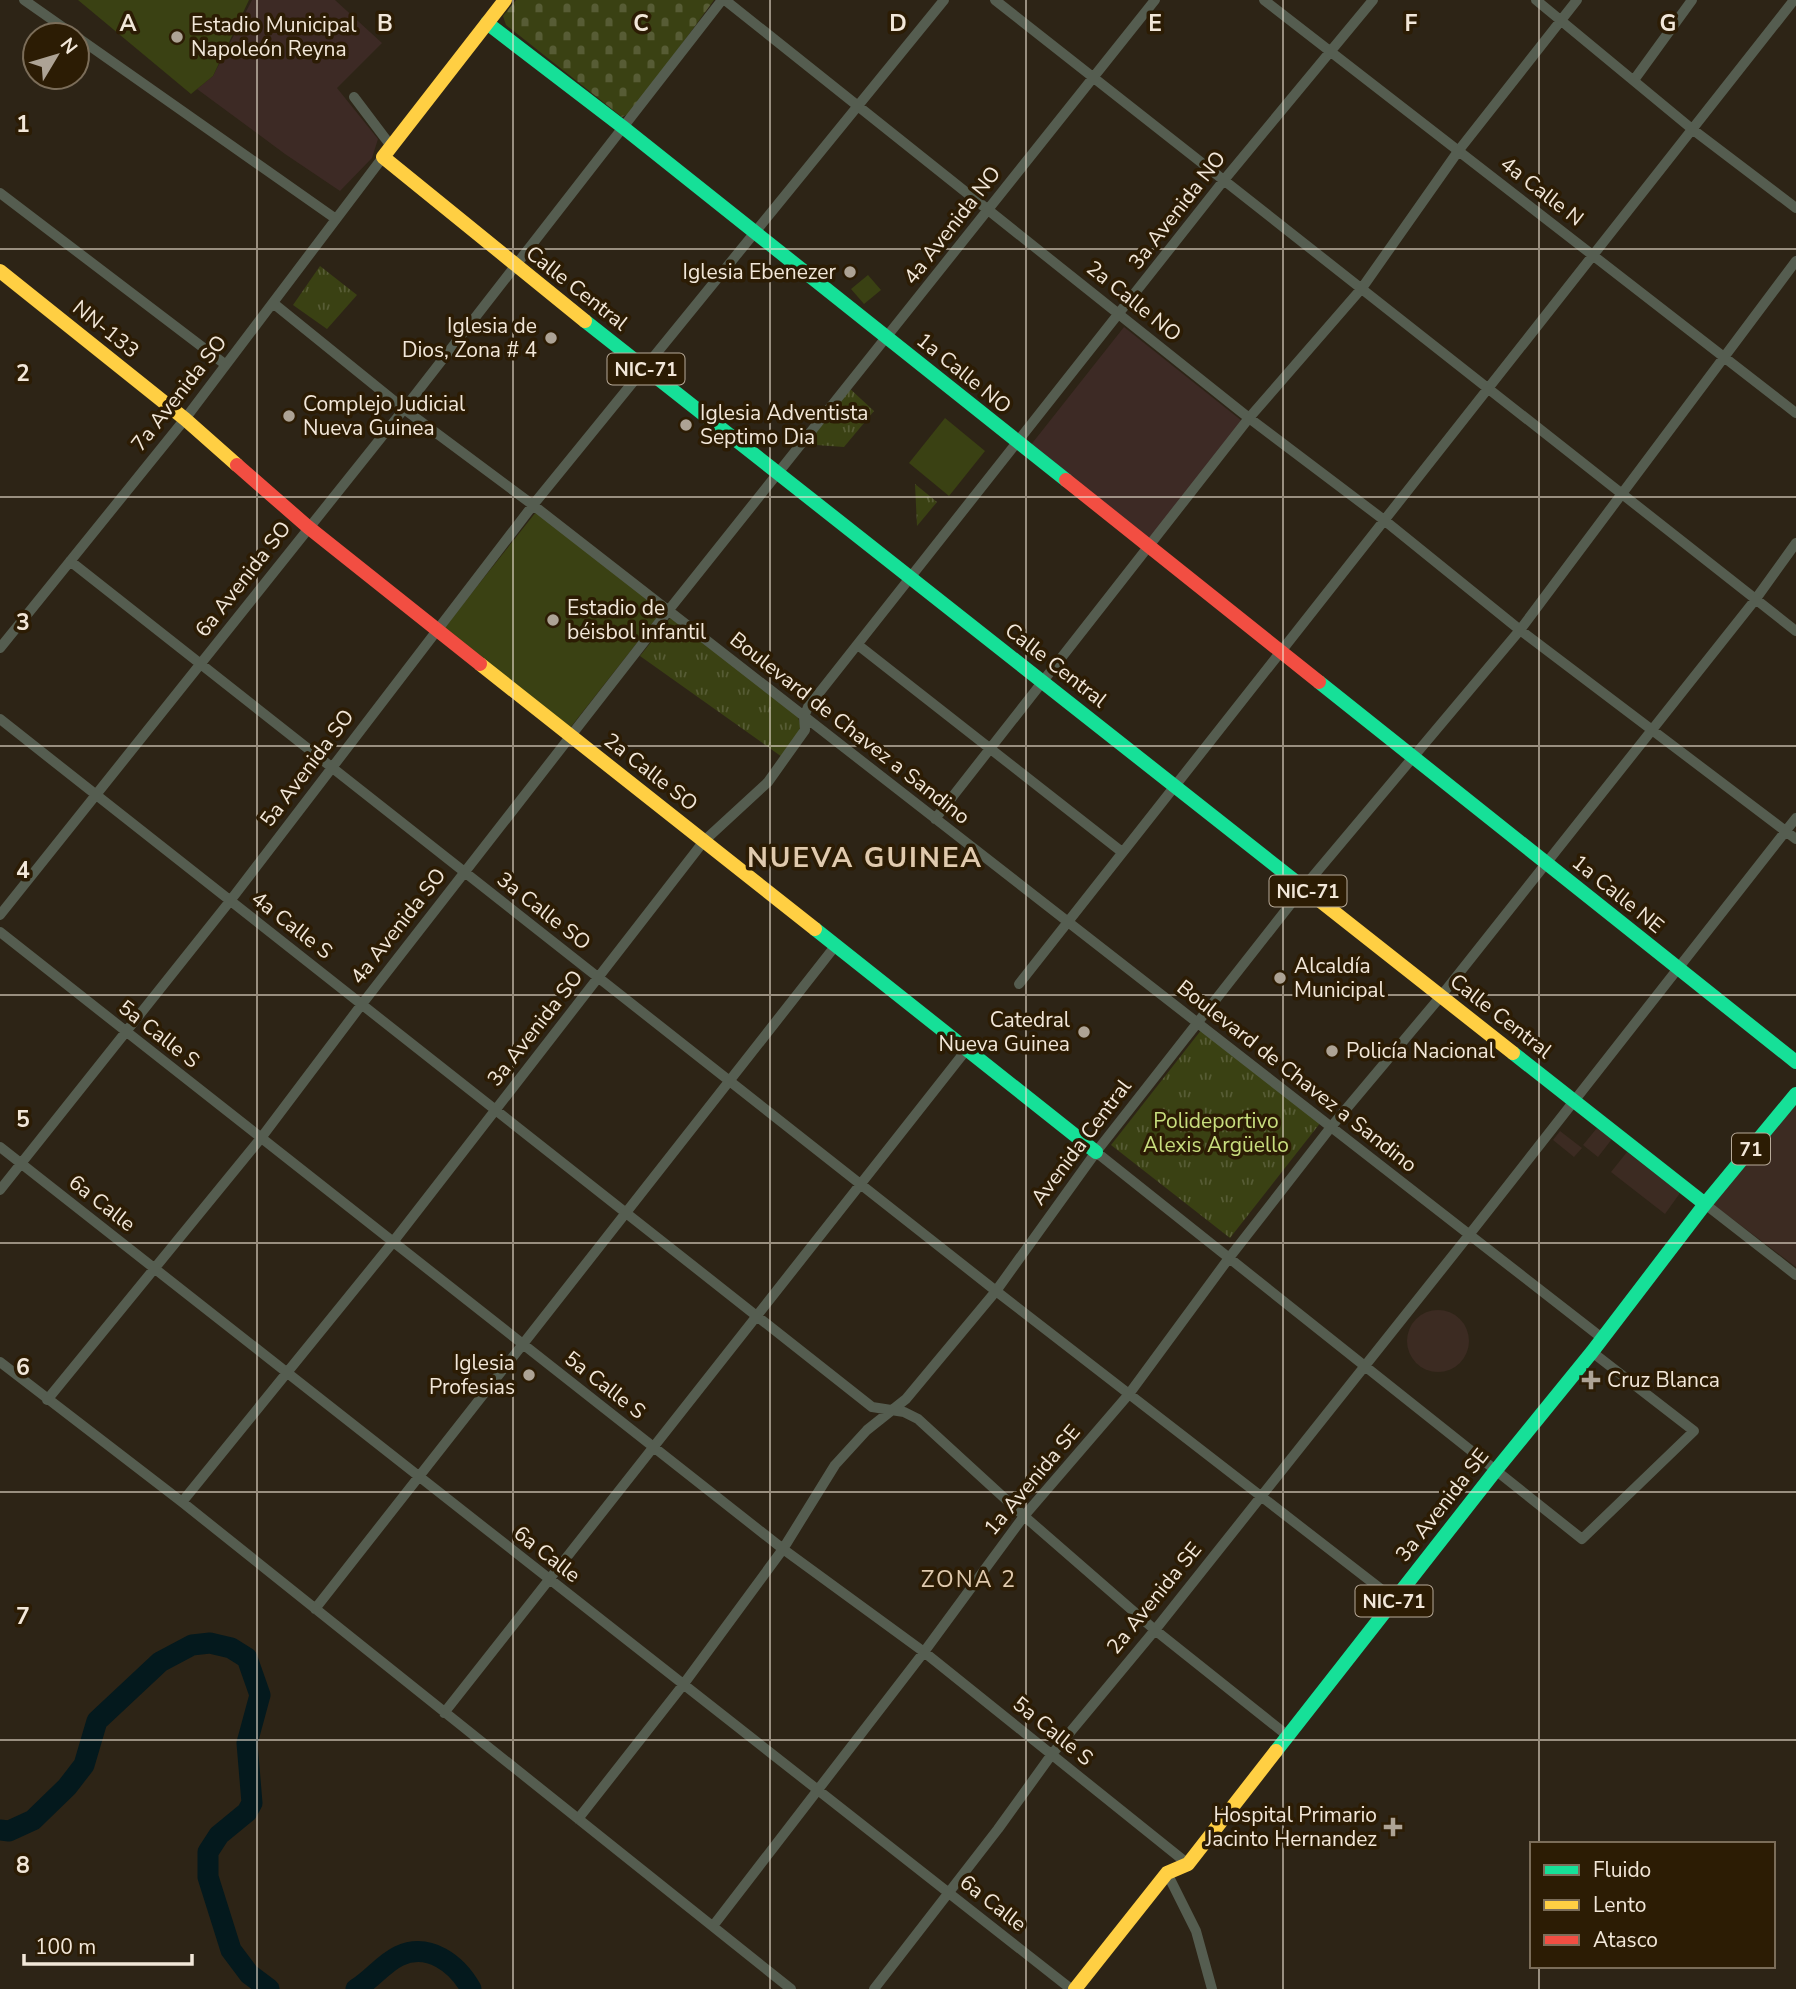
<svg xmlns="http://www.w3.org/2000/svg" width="1796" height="1989" viewBox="0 0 1796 1989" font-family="'Nunito Sans',sans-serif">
  <defs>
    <pattern id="cemetery-stones" width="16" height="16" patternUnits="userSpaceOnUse" patternTransform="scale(1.75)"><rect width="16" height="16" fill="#3a4113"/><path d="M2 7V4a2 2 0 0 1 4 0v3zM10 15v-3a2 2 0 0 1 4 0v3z" fill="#575c35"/></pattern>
    <pattern id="park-tufts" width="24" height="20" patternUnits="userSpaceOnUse" patternTransform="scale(1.75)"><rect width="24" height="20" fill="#3a4113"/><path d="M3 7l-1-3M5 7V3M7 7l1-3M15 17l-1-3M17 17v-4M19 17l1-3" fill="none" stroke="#575c35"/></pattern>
  </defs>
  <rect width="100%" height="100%" fill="#2d2416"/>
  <path fill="#3c2b22" d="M1796,1094V1267L1710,1202Z
    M1597,1128L1612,1139L1598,1157L1583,1145Z
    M1560,1131L1582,1148L1574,1157L1553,1140Z
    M1627,1152L1680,1193L1665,1214L1611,1172Z
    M1407 1341a31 31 0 1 1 62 0a31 31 0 1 1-62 0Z"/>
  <path fill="#3d2a25" d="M252,0H335L382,43L337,88L378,139L372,158L340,191L285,154L197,89L213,76Z
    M1124,327L1242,421L1148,540L1030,446Z"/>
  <path fill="#3a4113" d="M78,0H249L213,76L191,94Z
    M868,275L881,290L864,304L851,289Z
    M945,418L985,451L949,496L909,463Z
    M536,512L662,611L570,728L444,628Z"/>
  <path fill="url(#cemetery-stones)" d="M516,0H714L638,104L630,113L622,117L506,25L503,16Z"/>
  <path fill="url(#park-tufts)" d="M320,266L357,295L327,329L293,305Z
    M848,387L874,411L844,447L803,444Z
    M915,484L937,502L917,526Z
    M671,617L797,715L801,726L785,759L640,656Z
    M1202,1029L1321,1122L1230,1238L1111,1145Z"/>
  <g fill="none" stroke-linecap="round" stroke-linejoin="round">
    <path stroke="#04191d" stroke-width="21" d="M0,1830L9,1831L33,1820L67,1787L84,1765L97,1721L160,1662L192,1645L210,1643L231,1648L247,1658L260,1695L247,1743L252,1803L247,1812L219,1835L208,1852V1877L231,1950L249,1974L269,1989
      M356,1989C371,1980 384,1963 399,1956C429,1942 457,1964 471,1989"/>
    <path stroke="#555d50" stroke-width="10" d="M24,0L74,35
      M725,0L1249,418L1384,520L1520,630L1796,839
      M995,0L1796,631
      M1264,0L1796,413
      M1536,0L1692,129L1796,208
      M77,37L336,219
      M1634,80L1692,0
      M354,97L391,146
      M0,193L226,365
      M273,303L404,409L533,505L1602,1338
      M70,561L996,1291L1395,1600
      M858,645L1122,852
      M0,648L185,419L383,157
      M0,719L872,1407L904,1412L918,1419L1024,1516L1155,1630L1288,1736
      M935,819L1249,418L1362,288L1459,150L1577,0
      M0,915L404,409L722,0
      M0,932L783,1549L924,1652L1188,1864
      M1019,984L1794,0
      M0,1147L1071,1989
      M1096,1152L1582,1539L1694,1431L1592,1352
      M0,1190L230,901L533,505L944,0
      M1705,1204L1796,1275
      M0,1362L182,1502L791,1989
      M47,1400L261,1138L362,1004L668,611L1155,0
      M182,1502L393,1242L704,841L768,782L805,730L804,717L808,707L1224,180L1373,0
      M315,1609L836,945
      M444,1713L967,1049
      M578,1819L683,1685L783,1549L835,1465L867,1430L906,1399L996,1291L1096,1152L1304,887L1520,630L1796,261
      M1167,1873L1196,1931L1212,1989
      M713,1926L924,1652L1024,1516L1129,1394L1229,1258L1331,1127L1441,996L1755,600L1796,543
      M874,1989L998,1829L1052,1754L1155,1630L1469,1235L1796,818"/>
    <path stroke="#16e098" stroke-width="14" d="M487,23L624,128L1066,480
      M585,321L1300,885
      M1319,682L1796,1062
      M815,929L1096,1152
      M1513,1053L1705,1204
      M1276,1751L1496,1470L1592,1352L1705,1204L1796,1094"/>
    <path stroke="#ffcf43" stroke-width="14" d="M505,0L383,157L585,321
      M0,271L185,419L237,465
      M480,664L815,929
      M1300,885L1513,1053
      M1075,1989L1167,1873L1188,1864L1276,1751"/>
    <path stroke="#f24e42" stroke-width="14" d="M237,465L308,527L480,664
      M1066,480L1319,682"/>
  </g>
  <path fill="none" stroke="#f2e7d9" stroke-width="2" stroke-opacity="0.55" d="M257,0V1989M513,0V1989M770,0V1989M1026,0V1989M1283,0V1989M1539,0V1844M0,249H1796M0,497H1796M0,746H1796M0,995H1796M0,1243H1796M0,1492H1796M0,1740H1796M1539,1966V1989"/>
  <g fill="#ada395" stroke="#2c1c04" stroke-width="2.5">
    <circle cx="177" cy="37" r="7"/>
    <circle cx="850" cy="272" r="7"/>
    <circle cx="551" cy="338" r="7"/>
    <circle cx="289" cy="416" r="7"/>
    <circle cx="686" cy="425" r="7"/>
    <circle cx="553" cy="620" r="7"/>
    <circle cx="1280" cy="978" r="7"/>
    <circle cx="1084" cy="1032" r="7"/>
    <circle cx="1332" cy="1051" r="7"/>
    <circle cx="529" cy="1375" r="7"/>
    <path d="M1587.5 1369.5h7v7h7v7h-7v7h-7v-7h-7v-7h7z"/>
    <path d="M1389.5 1816.5h7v7h7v7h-7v7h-7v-7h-7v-7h7z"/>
  </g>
  <g text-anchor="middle" stroke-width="7" stroke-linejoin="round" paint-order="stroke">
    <g fill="#2c1c04" stroke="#b7aa99" stroke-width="2">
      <rect x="607.5" y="353.5" width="77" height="31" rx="5"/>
      <rect x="1269.5" y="875.5" width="77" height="31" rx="5"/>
      <rect x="1732" y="1133.5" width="38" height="31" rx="5"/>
      <rect x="1355.5" y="1585.5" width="77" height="31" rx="5"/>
    </g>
    <g font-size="19" font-weight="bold" fill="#f2e7d9">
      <text x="646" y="376">NIC-71</text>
      <text x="1308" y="898">NIC-71</text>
      <text x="1751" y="1156">71</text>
      <text x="1394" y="1608">NIC-71</text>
    </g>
    <g font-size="21" fill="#f2e7d9" stroke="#2c1c04" text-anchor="start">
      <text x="191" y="32">Estadio Municipal<tspan x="191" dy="24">Napoleón Reyna</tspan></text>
      <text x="836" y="279" text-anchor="end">Iglesia Ebenezer</text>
      <text x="537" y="333" text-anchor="end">Iglesia de<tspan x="537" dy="24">Dios, Zona # 4</tspan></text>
      <text x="303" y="411">Complejo Judicial<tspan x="303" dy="24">Nueva Guinea</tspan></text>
      <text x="700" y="420">Iglesia Adventista<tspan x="700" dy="24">Septimo Dia</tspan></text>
      <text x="567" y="615">Estadio de<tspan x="567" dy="24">béisbol infantil</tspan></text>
      <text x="1294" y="973">Alcaldía<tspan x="1294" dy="24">Municipal</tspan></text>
      <text x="1070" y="1027" text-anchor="end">Catedral<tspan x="1070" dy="24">Nueva Guinea</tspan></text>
      <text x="1346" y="1058">Policía Nacional</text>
      <text x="515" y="1370" text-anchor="end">Iglesia<tspan x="515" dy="24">Profesias</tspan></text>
      <text x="1607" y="1387">Cruz Blanca</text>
      <text x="1377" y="1822" text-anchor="end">Hospital Primario<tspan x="1377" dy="24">Jacinto Hernandez</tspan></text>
    </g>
    <g font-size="21" fill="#f2e7d9" stroke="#2c1c04">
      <text transform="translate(1542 191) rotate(38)" y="7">4a Calle N</text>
      <text transform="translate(1177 210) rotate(-52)" y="7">3a Avenida NO</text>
      <text transform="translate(952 225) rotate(-52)" y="7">4a Avenida NO</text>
      <text transform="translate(577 288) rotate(38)" y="7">Calle Central</text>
      <text transform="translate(1134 301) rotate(39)" y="7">2a Calle NO</text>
      <text transform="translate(106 329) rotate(39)" y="7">NN-133</text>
      <text transform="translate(964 373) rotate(39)" y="7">1a Calle NO</text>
      <text transform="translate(179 393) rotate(-52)" y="7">7a Avenida SO</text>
      <text transform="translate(243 579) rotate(-52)" y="7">6a Avenida SO</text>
      <text transform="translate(1056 665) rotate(38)" y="7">Calle Central</text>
      <text transform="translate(850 728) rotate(38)" y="7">Boulevard de Chavez a Sandino</text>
      <text transform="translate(307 768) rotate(-53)" y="7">5a Avenida SO</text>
      <text transform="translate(651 772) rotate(38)" y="7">2a Calle SO</text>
      <text transform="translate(1618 894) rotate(39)" y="7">1a Calle NE</text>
      <text transform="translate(544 911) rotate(38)" y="7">3a Calle SO</text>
      <text transform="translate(292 925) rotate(38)" y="7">4a Calle S</text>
      <text transform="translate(398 926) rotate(-52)" y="7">4a Avenida SO</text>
      <text transform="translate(1501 1016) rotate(38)" y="7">Calle Central</text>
      <text transform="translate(535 1028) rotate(-52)" y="7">3a Avenida SO</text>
      <text transform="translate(159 1034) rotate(38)" y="7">5a Calle S</text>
      <text transform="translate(1297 1076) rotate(38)" y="7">Boulevard de Chavez a Sandino</text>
      <text transform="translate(1081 1142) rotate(-53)" y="7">Avenida Central</text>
      <text transform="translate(102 1203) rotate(38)" y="7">6a Calle</text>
      <text transform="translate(605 1385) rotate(38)" y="7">5a Calle S</text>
      <text transform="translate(1032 1480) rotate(-50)" y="7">1a Avenida SE</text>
      <text transform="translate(1442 1505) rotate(-52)" y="7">3a Avenida SE</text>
      <text transform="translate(547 1554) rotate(38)" y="7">6a Calle</text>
      <text transform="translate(1154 1598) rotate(-51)" y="7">2a Avenida SE</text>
      <text transform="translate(1053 1731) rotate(39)" y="7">5a Calle S</text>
      <text transform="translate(993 1903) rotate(38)" y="7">6a Calle</text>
    </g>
    <g font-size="21" fill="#c8de7e" stroke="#2c1c04">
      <text x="1216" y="1128">Polideportivo<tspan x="1216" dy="24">Alexis Argüello</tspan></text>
    </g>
    <g font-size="23" letter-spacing="2" fill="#e0caae" stroke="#2c1c04">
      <text x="969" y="1587">ZONA 2</text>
    </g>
    <g font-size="28" font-weight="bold" letter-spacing="2" fill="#e0caae" stroke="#2c1c04">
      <text x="865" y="867">NUEVA GUINEA</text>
    </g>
  </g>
  <g font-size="23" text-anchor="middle" font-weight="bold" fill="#f2e7d9" stroke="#2c1c04" stroke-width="7" stroke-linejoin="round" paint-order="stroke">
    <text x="128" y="31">A</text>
    <text x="385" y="31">B</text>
    <text x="641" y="31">C</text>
    <text x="898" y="31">D</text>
    <text x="1155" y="31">E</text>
    <text x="1411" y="31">F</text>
    <text x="1668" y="31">G</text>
    <text x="23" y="132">1</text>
    <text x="23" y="381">2</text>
    <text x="23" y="630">3</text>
    <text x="23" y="878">4</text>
    <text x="23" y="1127">5</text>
    <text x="23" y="1375">6</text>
    <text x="23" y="1624">7</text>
    <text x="23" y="1873">8</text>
  </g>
  <rect x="1530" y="1842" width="245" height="126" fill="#2c1c04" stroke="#7b6d59" stroke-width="2"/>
  <rect x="1544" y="1865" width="35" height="10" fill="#16e098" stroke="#7b6d59" stroke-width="2"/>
  <text x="1593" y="1877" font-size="21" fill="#f2e7d9">Fluido</text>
  <rect x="1544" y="1900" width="35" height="10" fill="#ffcf43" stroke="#7b6d59" stroke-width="2"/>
  <text x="1593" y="1912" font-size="21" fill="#f2e7d9">Lento</text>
  <rect x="1544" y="1935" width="35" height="10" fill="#f24e42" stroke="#7b6d59" stroke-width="2"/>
  <text x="1593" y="1947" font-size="21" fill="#f2e7d9">Atasco</text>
  <g transform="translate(56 56) rotate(52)"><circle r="33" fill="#2c1c04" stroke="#7b6d59" stroke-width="2"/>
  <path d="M0-5L12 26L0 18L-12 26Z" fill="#ada395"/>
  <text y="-10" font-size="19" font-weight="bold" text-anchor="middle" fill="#f2e7d9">N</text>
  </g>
  <path d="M24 1954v10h168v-10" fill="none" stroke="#f2e7d9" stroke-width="3.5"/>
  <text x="35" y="1954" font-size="21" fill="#f2e7d9" stroke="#2c1c04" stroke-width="5" paint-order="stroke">100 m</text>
</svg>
